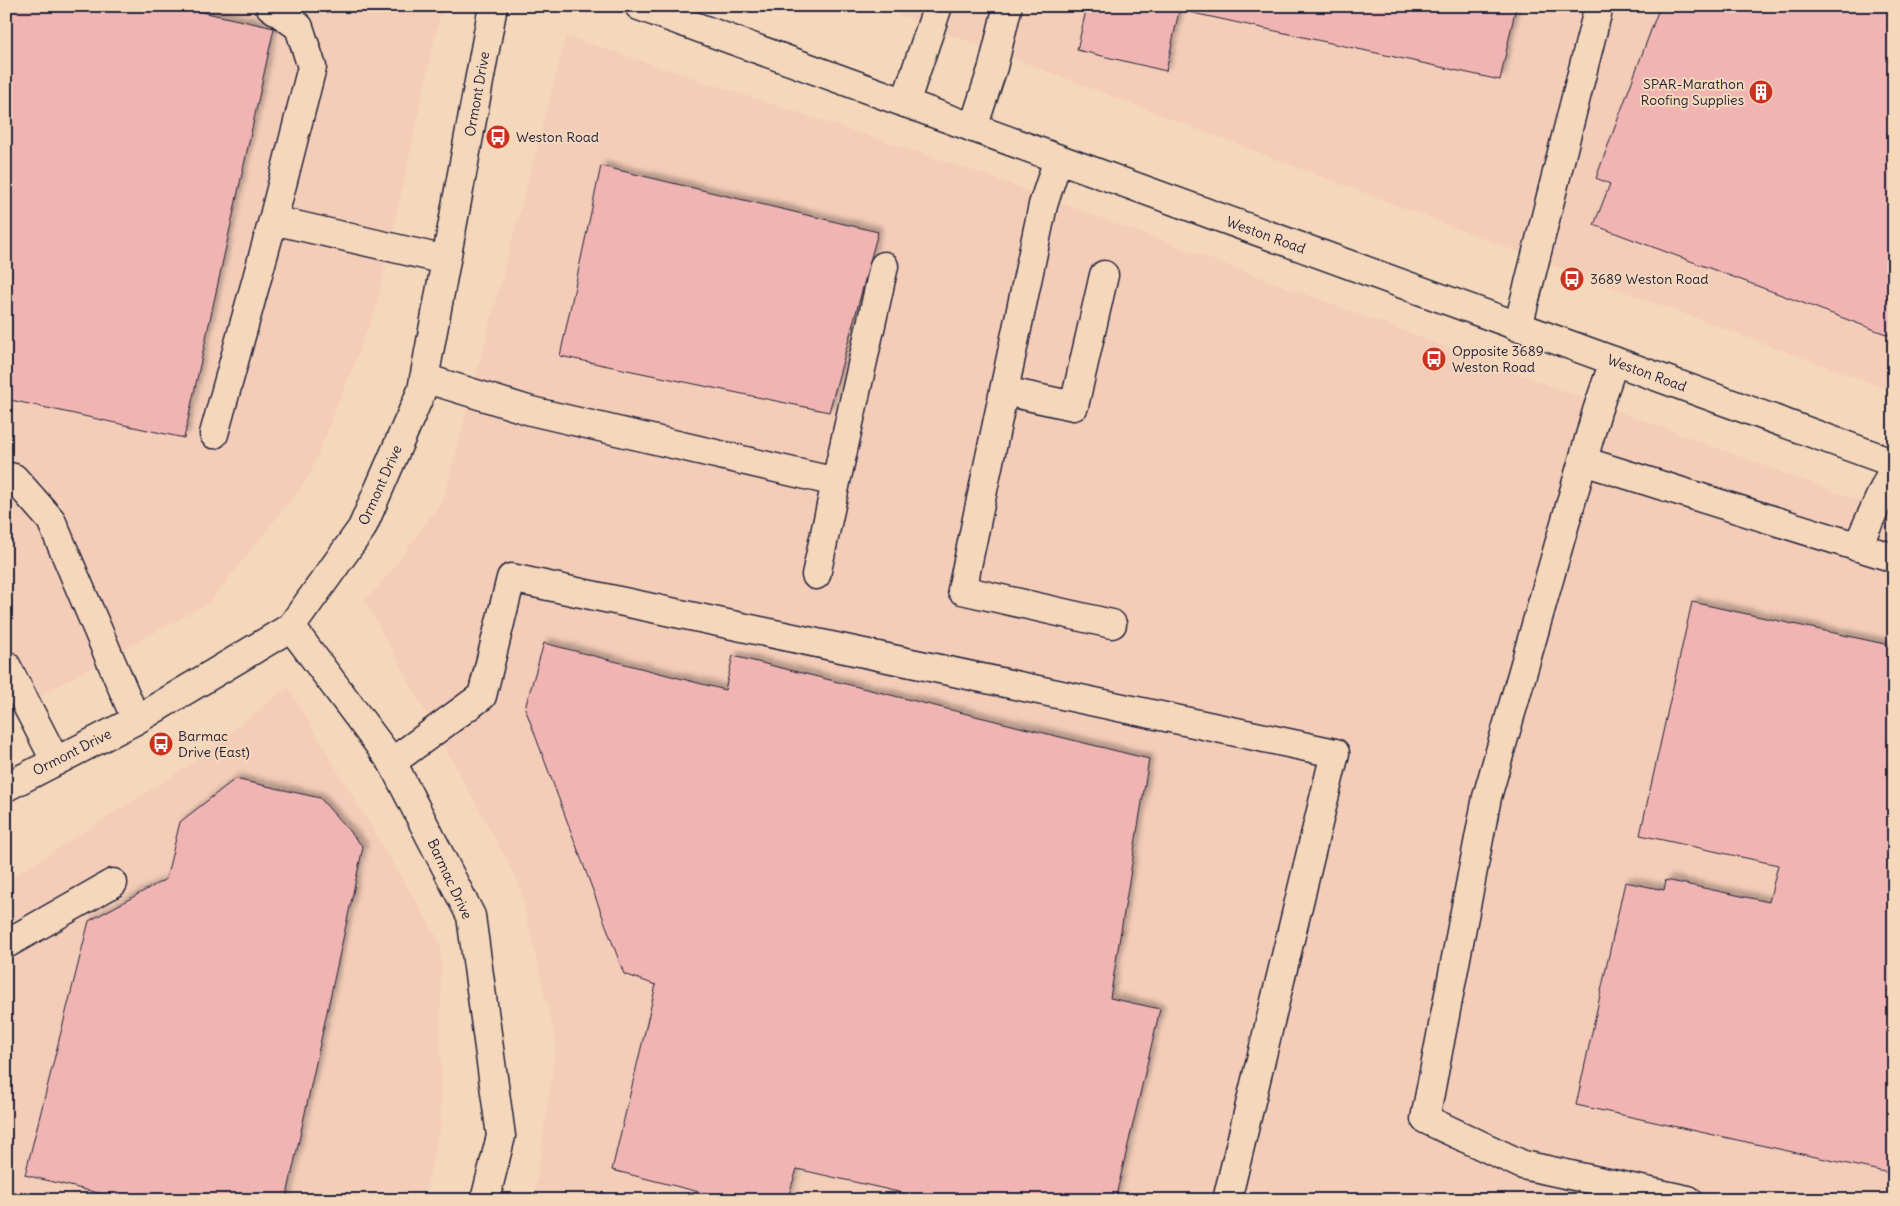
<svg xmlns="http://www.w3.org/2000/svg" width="1900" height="1206" viewBox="0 0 1900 1206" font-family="Delius,sans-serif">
  <defs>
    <filter id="shadow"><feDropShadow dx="4.5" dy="-4.5" stdDeviation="2.5" flood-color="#0004"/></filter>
  </defs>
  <rect width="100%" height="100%" fill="#f5d7bb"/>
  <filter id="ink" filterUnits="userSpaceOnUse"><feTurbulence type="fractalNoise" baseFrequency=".02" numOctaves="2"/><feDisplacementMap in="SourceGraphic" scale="10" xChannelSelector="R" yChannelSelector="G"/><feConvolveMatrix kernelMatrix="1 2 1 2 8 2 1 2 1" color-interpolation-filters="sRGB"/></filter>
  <g filter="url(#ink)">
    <path fill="#f4cdb9" d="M6,6H442L376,308L309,477L210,602L6,714Z
      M876,6H1894V392L1566,270Z
      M566,36L975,171L1894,514V1200H534L556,1043L518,881L365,601L389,574L443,500Z
      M288,687L441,944V1125L423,1200H6V881L193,763Z"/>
    <path fill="#f0b5b3" stroke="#22223b" filter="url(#shadow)" d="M6,6H175L274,28L184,438L6,399Z
      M1087,6H1156L1179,11L1166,71L1077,50Z
      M1161,6H1516L1500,80Z
      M1660,6H1894V337L1594,225L1610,184L1596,178Z
      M601,166L878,232L829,412L560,356Z
      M1692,602L1894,646V1174L1576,1105L1625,882L1664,890L1666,880L1769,902L1778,865L1640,835Z
      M544,643L725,690L733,656L1149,759L1110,998L1160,1009L1115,1200H934L797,1169L787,1200H731L612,1170L656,985L624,974L525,708Z
      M235,779L320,798L363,847L286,1200H127L25,1175L89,921L166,879L180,822Z"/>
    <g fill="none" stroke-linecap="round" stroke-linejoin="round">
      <defs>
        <path id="minor" d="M270,6L299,27L312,67L273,220L446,260
          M905,103L938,6
          M973,128L993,67L1007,9L1005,6
          M1058,159L1043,205L962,590L1112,624
          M1518,327L1599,6
          M1614,361L1597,411L1487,797L1425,1119L1523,1165L1688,1200
          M424,378L531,411L836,482L884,266
          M1004,391L1074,406L1104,275
          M214,434L273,220
          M1583,461L1894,558
          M6,476L14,478L51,520L136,720
          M1857,547L1894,467
          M816,575L836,482
          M291,627L392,762L471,916L501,1136L485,1200
          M6,665L55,760
          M392,762L482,696L511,578L1335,753L1227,1200
          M6,787L136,720L291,627L362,528L422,390L493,6
          M6,944L113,883"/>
        <path id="major" d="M639,6L1894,463"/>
      </defs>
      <use href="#minor" stroke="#22223b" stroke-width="31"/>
      <use href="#major" stroke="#22223b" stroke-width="31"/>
      <use href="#minor" stroke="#f5d7bb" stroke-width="28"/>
      <use href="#major" stroke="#f5d7bb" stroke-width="28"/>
    </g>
  </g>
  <defs>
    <symbol id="building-disc" viewBox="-11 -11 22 22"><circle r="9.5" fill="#c8321e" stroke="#f5d7bb"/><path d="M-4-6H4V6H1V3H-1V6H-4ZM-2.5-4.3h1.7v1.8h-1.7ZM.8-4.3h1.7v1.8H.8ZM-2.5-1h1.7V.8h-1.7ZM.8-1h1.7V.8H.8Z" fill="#fff"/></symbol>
    <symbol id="bus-disc" viewBox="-11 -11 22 22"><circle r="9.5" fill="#c8321e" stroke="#f5d7bb"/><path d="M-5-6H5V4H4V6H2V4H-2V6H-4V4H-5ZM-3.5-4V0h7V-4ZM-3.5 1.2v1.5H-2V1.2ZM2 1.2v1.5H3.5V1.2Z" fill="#fff"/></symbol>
  </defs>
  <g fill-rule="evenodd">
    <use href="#building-disc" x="1747" y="78" width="28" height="28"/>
    <use href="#bus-disc" x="484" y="123" width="28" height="28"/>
    <use href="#bus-disc" x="1558" y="265" width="28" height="28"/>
    <use href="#bus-disc" x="1420" y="345" width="28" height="28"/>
    <use href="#bus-disc" x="147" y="730" width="28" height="28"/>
  </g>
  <g text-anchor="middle" stroke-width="4" stroke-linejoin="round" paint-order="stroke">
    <g font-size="14" fill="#22223b" stroke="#f5d7bb" text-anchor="start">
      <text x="1744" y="89" text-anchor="end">SPAR-Marathon<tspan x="1744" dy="16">Roofing Supplies</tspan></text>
      <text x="516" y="142">Weston Road</text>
      <text x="1590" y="284">3689 Weston Road</text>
      <text x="1452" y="356">Opposite 3689<tspan x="1452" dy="16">Weston Road</tspan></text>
      <text x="178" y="741">Barmac<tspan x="178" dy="16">Drive (East)</tspan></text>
    </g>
    <g font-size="14" fill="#22223b" stroke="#f5d7bb">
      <text transform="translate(477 94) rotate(-80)" y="5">Ormont Drive</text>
      <text transform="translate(1266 235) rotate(20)" y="5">Weston Road</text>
      <text transform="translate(1647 373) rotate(20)" y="5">Weston Road</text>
      <text transform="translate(380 485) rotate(-66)" y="5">Ormont Drive</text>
      <text transform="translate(72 752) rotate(-27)" y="5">Ormont Drive</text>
      <text transform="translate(450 879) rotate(65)" y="5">Barmac Drive</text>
    </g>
  </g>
  <rect width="1900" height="1206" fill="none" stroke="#f5d7bb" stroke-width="25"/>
  <rect x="12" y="12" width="1875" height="1181" fill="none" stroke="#22223b" stroke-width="2" filter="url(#ink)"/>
</svg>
